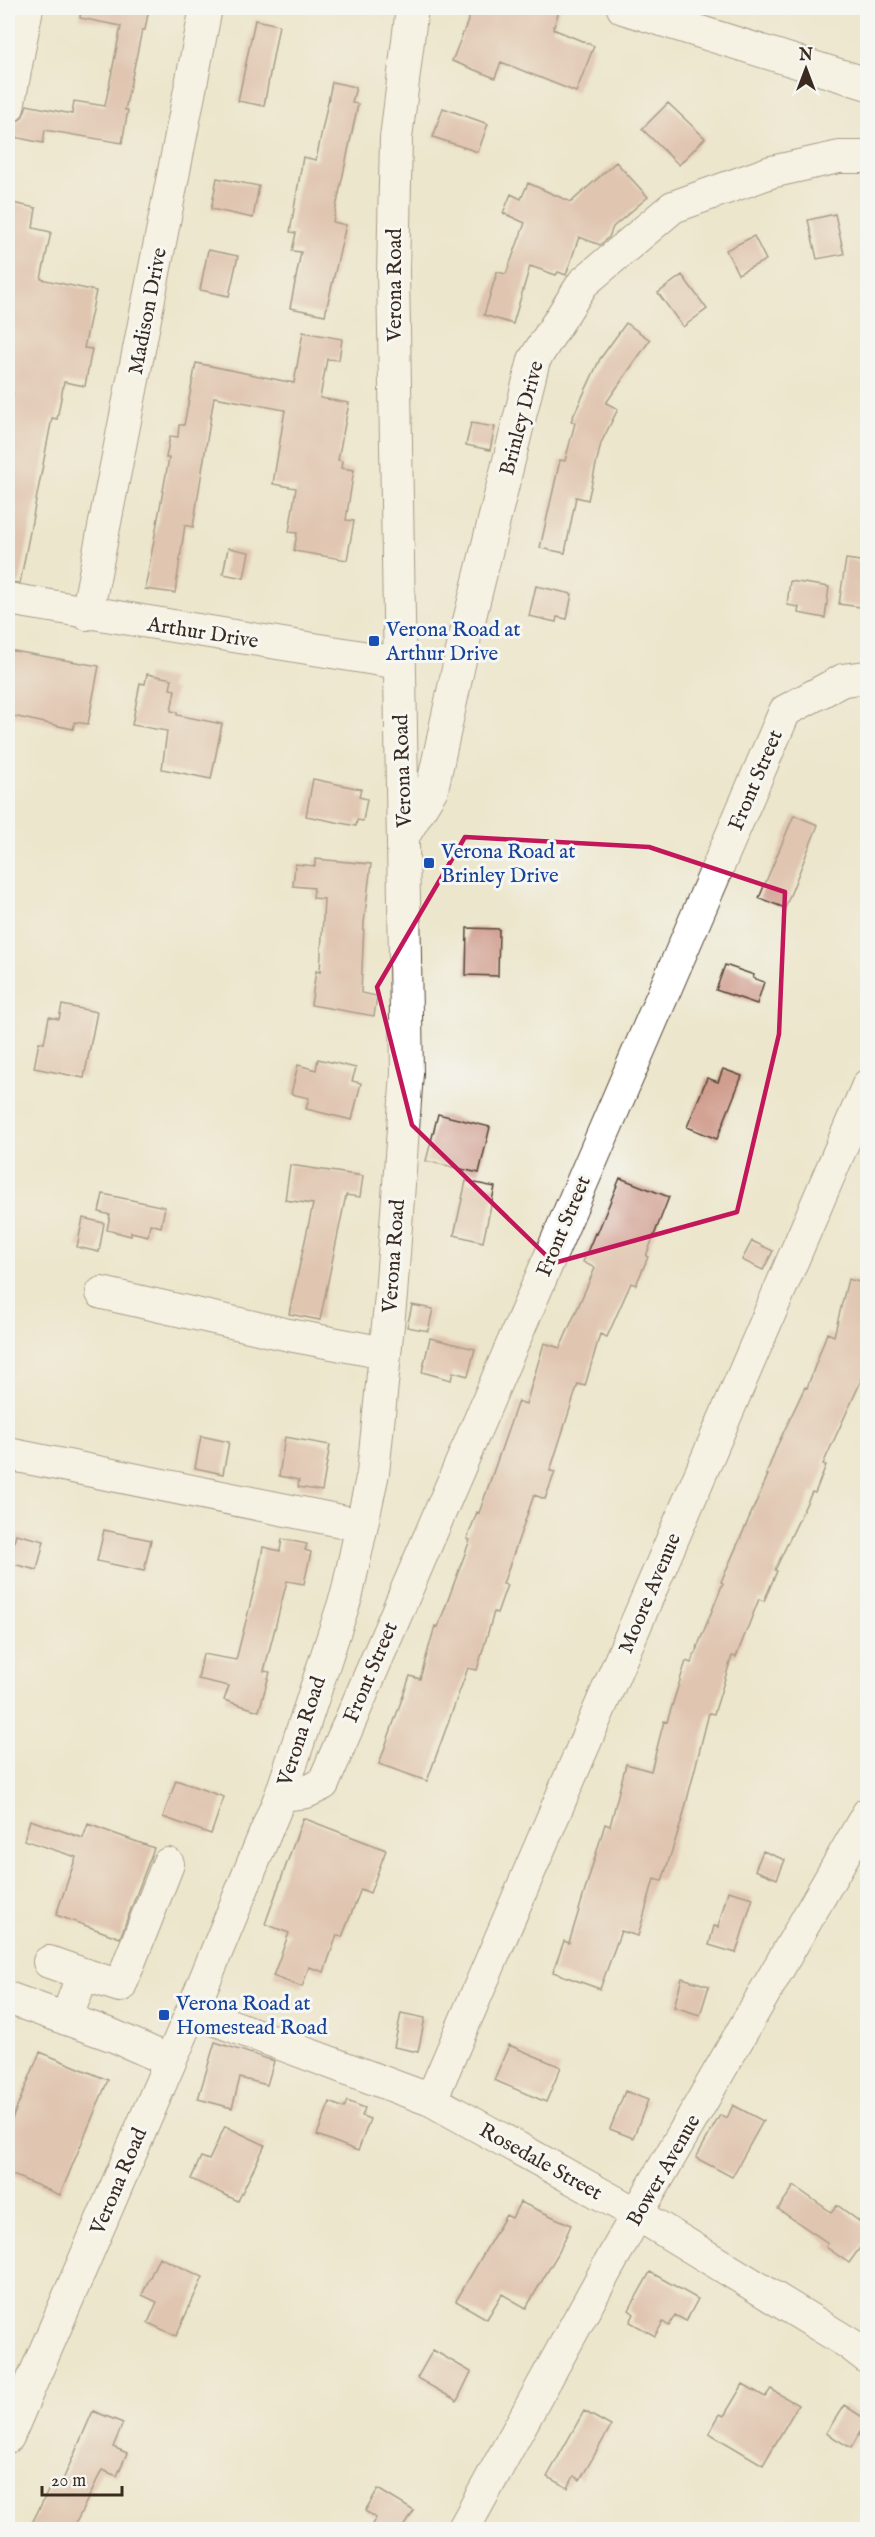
<svg xmlns="http://www.w3.org/2000/svg" width="875" height="2537" viewBox="0 0 875 2537" font-family="'IM FELL English',serif">
  <rect width="100%" height="100%" fill="#f6f6f2"/>
  <filter id="ink" filterUnits="userSpaceOnUse"><feTurbulence type="fractalNoise" baseFrequency=".0167" numOctaves="2"/><feDisplacementMap in="SourceGraphic" scale="12" xChannelSelector="R" yChannelSelector="G"/><feConvolveMatrix kernelMatrix="1 2 1 2 8 2 1 2 1" color-interpolation-filters="sRGB"/></filter>
  <filter id="wash" filterUnits="userSpaceOnUse"><feTurbulence type="fractalNoise" baseFrequency=".008" numOctaves="4" result="noise"/><feDisplacementMap in="SourceGraphic" scale="24" xChannelSelector="R" yChannelSelector="G"/><feGaussianBlur stdDeviation="1.35" result="paint"/><feColorMatrix in="noise" values="0 0 0 0 0 0 0 0 0 0 0 0 0 0 0 0 0 1.4 0 .05"/><feComposite in="paint" operator="in"/></filter>
  <g filter="url(#wash)">
    <rect width="100%" height="100%" fill="#ece6cc"/>
    <g id="blocks">
      <path fill="#d09d8e" d="M81,8H149L145,30H142L125,110H128L122,143L45,130L43,143L14,137L16,122L22,118L27,105L72,114L74,101L105,106L121,26L80,18Z
        M473,8H560L553,29L594,46L576,92L501,62L495,78L452,61Z
        M255,20L279,25L264,106L238,101Z
        M332,82L356,87L352,103L358,104L333,222L346,225L325,315L290,308L301,252L292,251L296,233L290,232L303,157L316,160Z
        M668,103L705,138L679,165L642,129Z
        M443,108L488,124L478,152L433,137Z
        M616,162L648,197L613,227L609,237L600,245L579,237L566,275L558,272L556,275L530,266L513,324L484,315L497,272L506,274L525,223L503,213L511,194L521,199L528,183L571,202Z
        M217,178L259,186L253,218L211,209Z
        M8,202L36,208L33,228L51,232L41,279L96,291L84,348L92,349L85,386L64,382L57,419L52,418L20,583L8,582V421L13,392H8Z
        M835,214L844,254L817,259L808,220Z
        M754,236L766,260L738,274L726,250Z
        M208,250L238,256L229,296L200,290Z
        M682,275L707,309L683,327L658,293Z
        M626,323L650,340L606,403L618,409L601,443L588,500L576,497L565,553L540,548L560,460L565,461L575,423L571,421L600,359Z
        M303,332L342,339L339,360L327,359L320,398L349,403L338,460L342,461L341,468L354,470L346,520L354,521L347,560L294,551L297,533L289,532L296,488L273,484L285,410L214,397L193,527L185,525L175,593L145,589L169,458H166L170,436L178,437L179,425H184L196,363L294,383Z
        M471,423L495,427L490,450L466,445Z
        M228,548L249,552L244,578L223,574Z
        M846,559L867,562V608L839,604Z
        M790,581L829,587L825,618L798,613L799,607L787,605Z
        M536,586L572,594L567,619L557,617L556,622L529,616Z
        M8,650L99,666L88,724L75,722L73,729L8,715Z
        M147,674L172,679L170,689L175,690L171,711L177,712V715L222,724L211,779L162,769L167,731L132,725L140,683L145,684Z
        M313,779L361,789L359,797L367,799L363,821L357,820L356,826L306,816Z
        M794,815L818,825L785,908L759,898Z
        M315,859L371,864L364,923L361,993L377,996L374,1016L311,1005L316,971L320,972L324,899L313,898L314,888L293,886L295,864L315,866Z
        M467,928L499,929L498,976L466,975Z
        M725,965L754,975L753,978L764,982L757,1004L716,990Z
        M62,1005L97,1012L84,1078L34,1068L39,1042L44,1043L49,1017L59,1019Z
        M318,1059L356,1068L352,1081L361,1083L352,1120L306,1109L309,1098L291,1094L298,1065L316,1070Z
        M723,1069L742,1076L717,1139L687,1127L707,1078L718,1082Z
        M438,1114L490,1127L479,1173L426,1161Z
        M290,1165L363,1176L360,1197L346,1195L320,1320L289,1314L313,1204L285,1200Z
        M620,1178L669,1197L646,1256L648,1257L636,1285L631,1283L607,1337L600,1334L585,1386L578,1384L550,1471L555,1472L545,1499L534,1495L503,1584L507,1585L497,1613L494,1612L477,1670L468,1668L427,1781L379,1764L410,1676L420,1679L435,1626L438,1627L470,1540L467,1539L477,1512L479,1513L518,1401L526,1404L544,1343L560,1348L595,1268L583,1262L595,1233L597,1234Z
        M466,1181L495,1187L483,1242L454,1235Z
        M103,1194L165,1207L161,1227L150,1224L148,1236L131,1232V1236L107,1230L110,1215L99,1212Z
        M83,1218L104,1223L99,1252L77,1247Z
        M752,1241L773,1251L763,1270L742,1260Z
        M848,1279L867,1284V1381L862,1379L823,1464L826,1465L815,1493L812,1492L775,1570L777,1571L764,1601L759,1599L736,1657L732,1656L714,1714L709,1713L682,1820L662,1881L654,1879L638,1936L621,1931L600,1989L553,1972L564,1941L569,1943L605,1824L610,1826L626,1764L651,1771L664,1721L667,1722L686,1661L691,1663L723,1583L721,1582L768,1475H766L777,1446L805,1387L807,1388L827,1333L834,1336Z
        M412,1305L433,1309L428,1331L407,1327Z
        M430,1338L475,1349L468,1376L453,1372L451,1380L422,1372Z
        M201,1436L229,1442L223,1474L195,1468Z
        M285,1437L330,1445L322,1491L298,1487L299,1480L279,1476Z
        M104,1530L151,1540L144,1571L97,1561Z
        M16,1534L44,1541L37,1570L9,1563Z
        M282,1539L307,1544L305,1550L311,1552L304,1584L287,1581L264,1671L270,1672L259,1711L224,1700L229,1686L198,1679L203,1654L236,1660L258,1574L263,1547L280,1551Z
        M176,1780L224,1797L211,1834L163,1817Z
        M303,1818L386,1850L370,1893L361,1889L342,1937L337,1935L324,1972L309,1967L302,1987L273,1976L289,1933L265,1924Z
        M30,1820L83,1838L88,1824L154,1848L120,1938L56,1915L76,1857L24,1840Z
        M763,1851L785,1860L777,1879L755,1870Z
        M728,1891L753,1898L736,1953L709,1945L714,1926L718,1927Z
        M682,1978L709,1986L700,2015L674,2007Z
        M401,2013L425,2018L418,2052L394,2047Z
        M215,2042L274,2061L267,2085L240,2078L232,2108L198,2099Z
        M509,2045L561,2067L546,2102L494,2080Z
        M40,2052L108,2080L60,2195L8,2173V2129Z
        M625,2091L648,2100L633,2138L610,2129Z
        M347,2101L365,2108L362,2116L370,2119L358,2151L317,2135L330,2102L344,2108Z
        M733,2105L763,2121L732,2177L696,2158L720,2115L727,2118Z
        M225,2126L265,2145L238,2201L191,2179L201,2157L209,2160Z
        M794,2186L831,2212L837,2205L867,2227V2238L849,2263L826,2247L828,2243L778,2209Z
        M520,2202L571,2225L559,2252L526,2308L502,2294L487,2319L456,2301L506,2215L512,2218Z
        M159,2257L203,2277L176,2336L148,2323L157,2302L142,2295Z
        M650,2272L698,2299L686,2321L675,2315L669,2326L663,2322L655,2336L630,2322L634,2314L629,2310Z
        M433,2350L471,2372L457,2401L417,2378Z
        M743,2384L765,2397L771,2389L798,2405L763,2465L709,2433L720,2414L724,2416Z
        M844,2405L867,2420L851,2448L826,2433Z
        M93,2411L123,2423L113,2447L127,2453L117,2476L102,2470L73,2529H29L51,2485L59,2489Z
        M584,2411L611,2426L580,2480L574,2476L568,2488L547,2477Z
        M378,2489L414,2511L403,2529H369L376,2518L365,2511Z"/>
    </g>
  </g>
  <g filter="url(#ink)">
    <use href="#blocks" fill-opacity="0" stroke="#564638" stroke-width="1.5"/>
    <g fill="none" stroke-linecap="round" stroke-linejoin="round">
      <defs>
        <path id="minor" d="M623,8L868,84
          M8,107L27,8
          M8,599L399,663
          M87,614L206,8
          M404,835L432,789L465,637L534,360L583,283L673,207L771,172L839,157H868
          M102,1293L289,1335L385,1353
          M8,1454L361,1525
          M281,1795L306,1792L323,1784L785,711L843,680L868,677
          M49,1962L83,1974
          M8,1998L114,2036L170,2061
          M192,2011L431,2100L637,2214L850,2344L868,2358
          M66,2019L83,1974L120,1986L168,1864
          M431,2100L868,1085
          M8,2437L192,2011L281,1795L347,1594L373,1473L391,1295L407,1073L393,272L396,138L412,8
          M463,2530L637,2214L868,1813"/>
      </defs>
      <use href="#minor" stroke="#564638" stroke-width="34"/>
      <use href="#minor" stroke="#fff" stroke-width="32"/>
    </g>
  </g>
  <path d="M0 0H875V2537H0ZM465,837L649,847L785,892L779,1034L737,1212L554,1263L412,1125L377,987Z" fill="#ece6cc" fill-opacity=".55" fill-rule="evenodd"/>
  <path fill="none" stroke="#c2185b" stroke-width="4.5" stroke-linejoin="round" d="M465,837L649,847L785,892L779,1034L737,1212L554,1263L412,1125L377,987Z"/>
  <g fill="#1a4fb4" stroke="#f6f6f2" stroke-width="2">
    <rect x="368" y="635" width="12" height="12" rx="3"/>
    <rect x="423" y="857" width="12" height="12" rx="3"/>
    <rect x="158" y="2009" width="12" height="12" rx="3"/>
  </g>
  <g text-anchor="middle" stroke-width="6" stroke-linejoin="round" paint-order="stroke">
    <g font-size="21" fill="#3b2a1e" stroke="#f6f6f2">
      <text transform="translate(394 285) rotate(-90)" y="7">Verona Road</text>
      <text transform="translate(147 311) rotate(-79)" y="7">Madison Drive</text>
      <text transform="translate(521 418) rotate(-75)" y="7">Brinley Drive</text>
      <text transform="translate(203 632) rotate(9)" y="7">Arthur Drive</text>
      <text transform="translate(402 771) rotate(-92)" y="7">Verona Road</text>
      <text transform="translate(755 780) rotate(-67)" y="7">Front Street</text>
      <text transform="translate(563 1226) rotate(-67)" y="7">Front Street</text>
      <text transform="translate(393 1256) rotate(-86)" y="7">Verona Road</text>
      <text transform="translate(649 1593) rotate(-67)" y="7">Moore Avenue</text>
      <text transform="translate(370 1672) rotate(-67)" y="7">Front Street</text>
      <text transform="translate(301 1731) rotate(-72)" y="7">Verona Road</text>
      <text transform="translate(541 2161) rotate(29)" y="7">Rosedale Street</text>
      <text transform="translate(663 2170) rotate(-60)" y="7">Bower Avenue</text>
      <text transform="translate(118 2181) rotate(-67)" y="7">Verona Road</text>
    </g>
    <g font-size="21" fill="#164399" stroke="#f6f6f2" text-anchor="start">
      <text x="386" y="636">Verona Road at<tspan x="386" dy="24">Arthur Drive</tspan></text>
      <text x="441" y="858">Verona Road at<tspan x="441" dy="24">Brinley Drive</tspan></text>
      <text x="176" y="2010">Verona Road at<tspan x="176" dy="24">Homestead Road</tspan></text>
    </g>
  </g>
  <rect width="875" height="2537" fill="none" stroke="#f6f6f2" stroke-width="30"/>
  <g transform="translate(806 69)" stroke="#f6f6f2" stroke-width="4.5" paint-order="stroke">
  <path d="M0-4.5L10 22L0 15L-10 22Z" fill="#3b2a1e"/>
  <text y="-9" font-size="16" font-weight="bold" text-anchor="middle" fill="#3b2a1e">N</text>
  </g>
  <path d="M42 2486v9h80v-9" fill="none" stroke="#3b2a1e" stroke-width="3"/>
  <text x="51" y="2486" font-size="18" fill="#3b2a1e" stroke="#f6f6f2" stroke-width="4.5" paint-order="stroke">20 m</text>
</svg>
